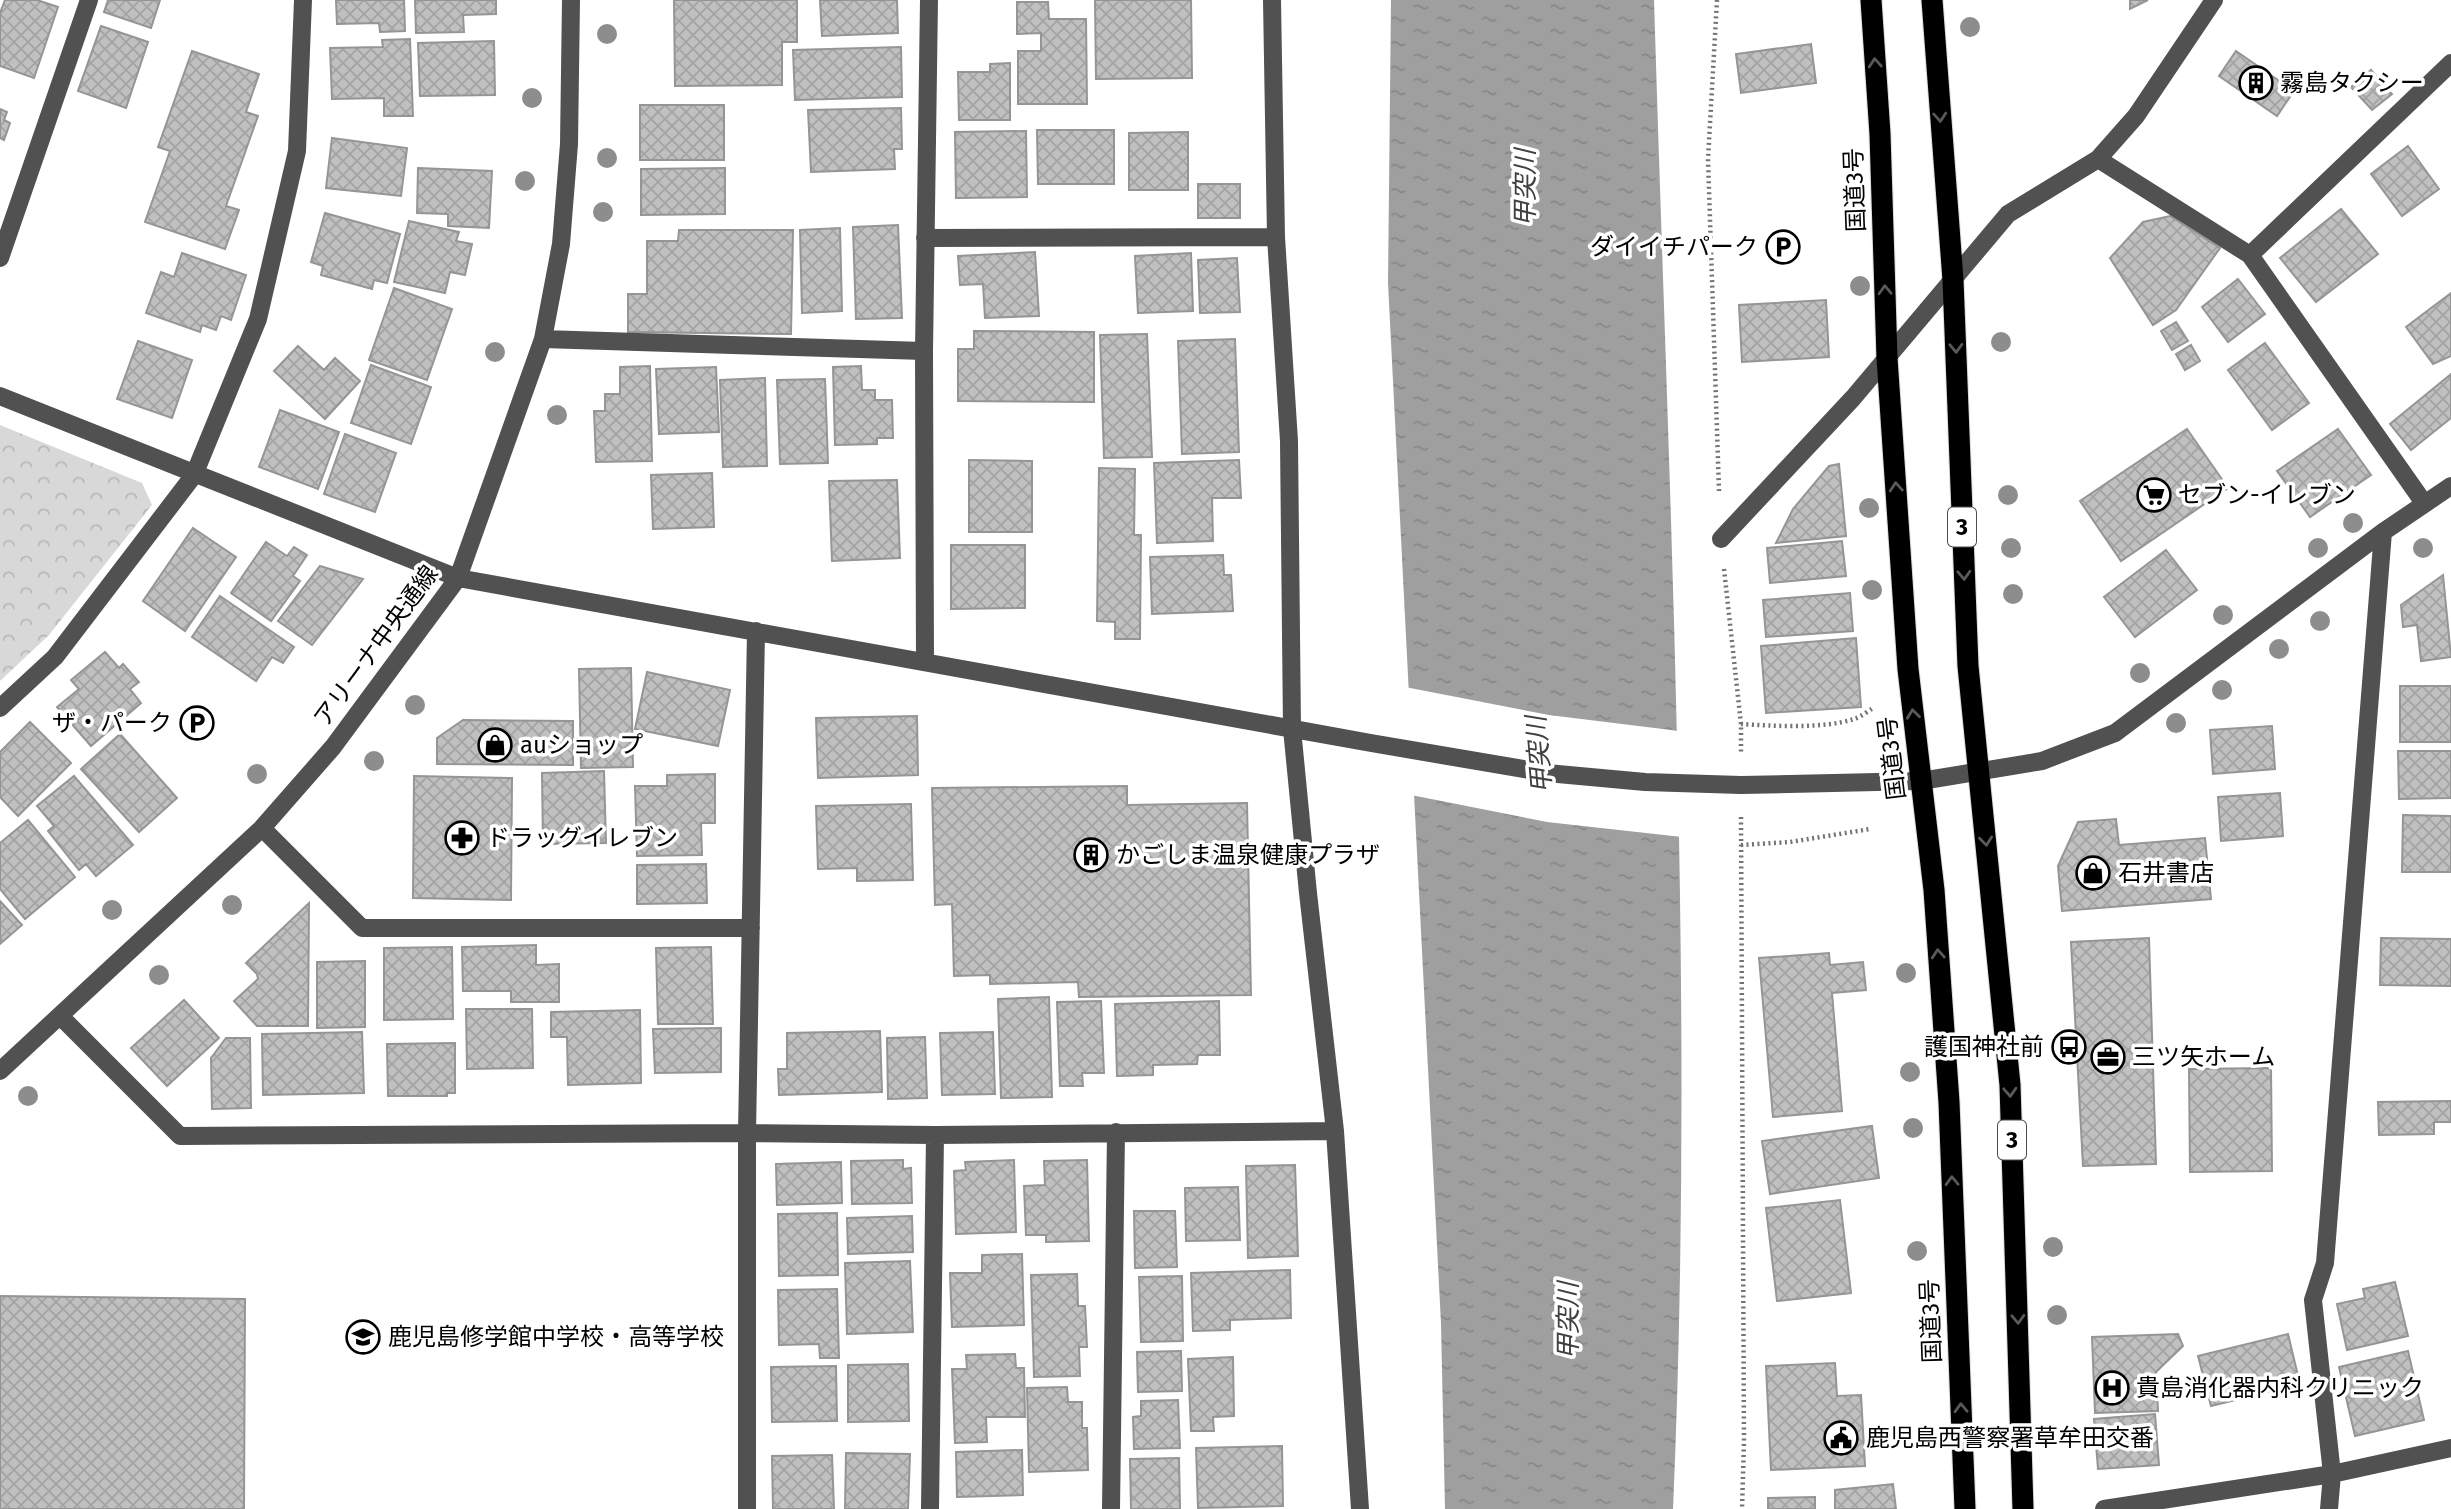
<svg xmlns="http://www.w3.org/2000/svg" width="2451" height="1509" viewBox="0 0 2451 1509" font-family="'Fira Sans','Noto Sans JP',sans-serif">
  <defs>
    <pattern id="park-crowns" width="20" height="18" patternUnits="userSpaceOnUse" patternTransform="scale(1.75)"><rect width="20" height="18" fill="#d8d8d8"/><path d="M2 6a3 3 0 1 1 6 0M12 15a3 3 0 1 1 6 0" fill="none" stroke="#b8b8b8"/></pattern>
    <pattern id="water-ripples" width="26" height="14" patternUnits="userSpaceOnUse" patternTransform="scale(1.75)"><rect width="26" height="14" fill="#9f9f9f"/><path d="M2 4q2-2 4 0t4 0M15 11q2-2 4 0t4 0" fill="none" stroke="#878787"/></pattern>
    <pattern id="building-cross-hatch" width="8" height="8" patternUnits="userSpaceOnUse" patternTransform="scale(1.75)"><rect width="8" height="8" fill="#c0c0c0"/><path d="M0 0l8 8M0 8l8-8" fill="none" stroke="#a3a3a3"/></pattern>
  </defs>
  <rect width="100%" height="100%" fill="#fff"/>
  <path fill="url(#park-crowns)" d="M0,425L142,483L152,505L49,635L0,681Z"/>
  <path fill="url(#water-ripples)" d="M1391,0H1654C1669,503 1695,1006 1673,1509H1445L1441,1324L1388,283Z"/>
  <path fill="#fff" d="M1405,687L1549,715L1679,731L1682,837L1547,822L1411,795Z"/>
  <path fill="url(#building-cross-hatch)" stroke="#959595" stroke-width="2" d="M5,0H37L58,7L34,78L0,66V13Z
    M108,0H160L151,28L104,12Z
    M336,0H404L405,31L380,32L379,23L337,24Z
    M415,0H496V14L463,15L464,32L416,33Z
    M674,0H797V42H782V85L675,86Z
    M820,0H897L898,33L822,36Z
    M1095,0H1191L1192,78L1096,79Z
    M2130,0H2148L2130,9Z
    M1017,2H1048L1049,19H1086L1087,104H1018V51H1041V33L1017,34Z
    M101,26L148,42L126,108L78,91Z
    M410,39L413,116H384V98L332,99L330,48L383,47L382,40Z
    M494,41L495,95L420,96L418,43Z
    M1811,44L1816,83L1741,93L1736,54Z
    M901,47L902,97L795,100L793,50Z
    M192,51L259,74L246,112L258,116L226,206L239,210L225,249L145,222L170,151L158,147Z
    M2236,51L2294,91L2277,116L2219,76Z
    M1010,63V120H959L958,72H990V64Z
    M2371,70L2392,94L2372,110L2351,87Z
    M640,105H724V160H640Z
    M901,108L902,149H894L895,169L811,172L808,110Z
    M0,109L7,112L4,120L10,123L4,140L0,138Z
    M1037,130H1114V184H1038Z
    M1026,131L1027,197L956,198L955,132Z
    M1188,132V190H1129V133Z
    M332,138L407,148L401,196L326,188Z
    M2408,146L2439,189L2402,216L2371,174Z
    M418,168L492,171L489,228L448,226V214L417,213Z
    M725,168V214L641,215V169Z
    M1198,184H1240V218H1198Z
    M2341,209L2378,254L2316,302L2280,258Z
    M325,213L400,234L387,283L374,280L372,289L321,275L323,266L311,262Z
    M2170,216L2220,248L2176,310L2153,325L2110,258L2143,222Z
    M409,221L459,232L456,241L472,244L465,275L450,272L445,293L394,282Z
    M898,225L902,318L856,319L853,227Z
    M840,228L842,311L802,313L800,230Z
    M679,230H793L791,334L628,332V294H647V241H678Z
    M1035,252L1039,316L985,318L983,284L960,285L958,256Z
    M182,253L246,275L231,320L221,316L216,330L202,325L200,332L146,313L161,272L174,277Z
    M1191,253L1193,311L1138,313L1135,256Z
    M1237,258L1240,312L1200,313L1198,260Z
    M2238,279L2265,314L2228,342L2202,307Z
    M394,288L452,309L427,380L369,360Z
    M2451,293V356L2433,364L2406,327Z
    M1826,300L1829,357L1742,362L1739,305Z
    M2176,322L2188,341L2172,350L2161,331Z
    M974,331L1094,332V402L958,401V349H974Z
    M1147,334L1152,457L1104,458L1100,335Z
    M1235,339L1239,452L1182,454L1178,341Z
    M138,341L192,360L172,418L117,399Z
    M2265,343L2309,403L2272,430L2228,370Z
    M2191,345L2200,361L2185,370L2176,354Z
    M298,346L324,370L335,358L360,381L325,419L274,371Z
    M371,365L431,387L411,444L351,423Z
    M650,366L652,461L596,462L594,411H605V394H620V367Z
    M861,366L862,390H875V400H892L893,438H877V444L835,445L833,367Z
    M716,367L719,432L659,434L656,369Z
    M2451,374V418L2411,450L2390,424Z
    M765,378L767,466L723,467L720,380Z
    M825,379L828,463L780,464L777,380Z
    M280,410L339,432L318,489L259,467Z
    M2187,429L2228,488L2121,561L2080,501Z
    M2338,429L2371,475L2310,517L2277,471Z
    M345,434L396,453L375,512L324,494Z
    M969,460L1032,461V532H969Z
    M1239,460L1241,498H1212L1213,541L1157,543L1154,463Z
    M1839,464L1846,536L1776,543L1793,509L1829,466Z
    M1099,468L1135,469L1134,535H1141L1140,639H1115V622L1097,621Z
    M712,473L714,527L653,529L651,475Z
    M897,480L900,558L832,561L829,481Z
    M193,528L236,557L185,631L143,601Z
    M1842,541L1846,576L1770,583L1767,548Z
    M266,542L287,556L294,547L307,555L293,576L300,581L271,621L231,593Z
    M951,545H1025V608L951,609Z
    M2166,550L2197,590L2135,637L2104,597Z
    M1223,555L1224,575H1231L1233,611L1152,614L1150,557Z
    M320,566L363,579L312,645L278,621Z
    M2443,575L2451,657L2421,661L2417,625L2403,627L2401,605Z
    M1850,593L1853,631L1766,637L1763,600Z
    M220,596L294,647L283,663L272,657L256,681L192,637Z
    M1856,638L1861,707L1766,713L1761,646Z
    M105,652L119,668L123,664L139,682L130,689L141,703L91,746L57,707L79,689L71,680Z
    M631,668L633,767L581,768L579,669Z
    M647,672L730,690L718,746L635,729Z
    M2400,686H2451V742H2400Z
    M917,716L918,775L818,778L816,718Z
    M463,720L573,721V765L437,764V738Z
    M30,722L71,763L18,816L0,797V752Z
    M2272,726L2275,769L2213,774L2210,730Z
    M120,734L177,798L139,832L81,769Z
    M2398,751H2451V798L2399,799Z
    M604,771L606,843L543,844L542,773Z
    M715,774V823H701L702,855L637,856L635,786H667V775Z
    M74,776L133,845L96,876L86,864L79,870L48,831L54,826L37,806Z
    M414,776L512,778L511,900L413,898Z
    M1127,786V805L1247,803L1251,995L1079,997L1078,982L990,984V975L954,976L952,904L935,905L932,788Z
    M2280,793L2283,836L2221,841L2218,797Z
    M911,804L913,880L857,881V868L818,869L816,806Z
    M2403,815L2451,816V872H2402Z
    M2116,819L2119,845L2205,838L2211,899L2062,911L2058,866L2078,822Z
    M28,820L75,877L25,919L0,889V843Z
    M706,864L707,903L637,904V865Z
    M0,901L22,925L0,944Z
    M309,903L308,1026H257L234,1001L258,979L257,974L246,963Z
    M2149,938L2156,1164L2083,1166L2071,942Z
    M2381,938L2451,939V986L2380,985Z
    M536,945V965L559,964V1002H511V991H463L462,947Z
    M452,947L453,1019L384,1020V948Z
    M711,947L713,1024H658L656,948Z
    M1829,953L1830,965L1863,962L1866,990L1832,993L1842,1111L1773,1117L1759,958Z
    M365,961V1027L317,1028V962Z
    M1049,997L1052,1097L1001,1098L998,999Z
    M184,1000L219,1038L167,1086L131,1048Z
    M1101,1001L1104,1073H1082L1083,1086H1060L1057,1002Z
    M1219,1001L1220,1055H1198L1197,1064L1153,1065V1075L1117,1076L1115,1004Z
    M466,1009H532L533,1068L467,1069Z
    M640,1010L641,1083L568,1085L567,1037H551V1012Z
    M721,1028V1072L655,1073L653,1029Z
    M880,1031L882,1092L779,1095L778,1069H787V1033Z
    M362,1032L364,1093L263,1095L262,1034Z
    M993,1032L995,1094L942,1095L940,1033Z
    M925,1037L927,1098L888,1099L887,1038Z
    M226,1038H250L251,1108L212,1109L211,1058Z
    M455,1043V1093H447V1096H388L387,1044Z
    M2271,1068L2272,1171L2190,1172L2189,1069Z
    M2451,1101V1122H2434V1134L2379,1135L2378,1102Z
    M1872,1126L1879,1178L1770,1194L1762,1141Z
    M903,1160V1169L911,1168L912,1203L852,1204L851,1161Z
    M1014,1160L1016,1232L956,1234L954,1171L966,1170L965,1162Z
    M1087,1160L1089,1241L1046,1242V1235H1026L1024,1186L1045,1185L1044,1161Z
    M841,1162L842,1203L777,1205L776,1164Z
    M1295,1165L1298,1256L1248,1258L1246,1166Z
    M1238,1187L1240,1240L1186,1241L1185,1188Z
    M1840,1200L1851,1293L1777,1301L1766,1208Z
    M1134,1211H1175L1177,1267L1135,1268Z
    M837,1213L838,1275L779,1276L778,1214Z
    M912,1216L913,1252L848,1254L847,1218Z
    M1022,1254L1024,1325L952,1327L950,1273H982V1255Z
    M910,1261L913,1332L847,1334L845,1263Z
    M1290,1270L1291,1318L1230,1320V1330L1193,1331L1191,1273Z
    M1077,1274L1078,1306H1085L1087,1347H1079L1080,1376L1034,1377L1031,1275Z
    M1182,1276L1183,1341L1141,1342L1139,1277Z
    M2395,1282L2408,1336L2347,1350L2337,1304L2365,1298L2363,1289Z
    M837,1289L839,1358H820L819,1344L779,1345L778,1290Z
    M0,1296L245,1299L244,1509H0Z
    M2178,1334L2183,1346L2156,1372L2158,1411L2095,1413L2092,1337Z
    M2288,1334L2300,1384L2211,1406L2198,1356Z
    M1181,1351L1182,1391L1138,1392L1137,1352Z
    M2408,1351L2424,1420L2355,1436L2339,1367Z
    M1015,1354L1016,1368H1024L1025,1417H986L987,1442L955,1443L952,1369H967L966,1355Z
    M1233,1357L1234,1416L1213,1417L1214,1431H1191L1188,1359Z
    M1835,1363L1837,1396L1861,1395L1865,1466L1771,1470L1766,1366Z
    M908,1364L909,1421L848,1422V1365Z
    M836,1366L837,1421L772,1422L771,1367Z
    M1067,1387L1068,1402H1082V1428H1087L1088,1470L1029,1472L1027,1388Z
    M1178,1400L1180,1448L1134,1449L1133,1417L1141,1416V1401Z
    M2155,1414L2159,1465L2098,1469L2094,1419Z
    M1282,1446L1283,1506L1198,1508L1196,1448Z
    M1022,1450L1023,1495L957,1497L956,1452Z
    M846,1453L910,1454L908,1509H845Z
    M832,1455L834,1509H773L772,1456Z
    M1179,1458L1180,1509H1131L1130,1459Z
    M1893,1484L1896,1509H1835V1490Z
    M1815,1497V1509H1768V1498Z"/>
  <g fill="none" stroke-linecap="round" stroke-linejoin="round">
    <defs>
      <path id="highway" d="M1871,0L1880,134L1887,358L1908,669L1934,890L1949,1102L1965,1509
        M1932,0L1953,280L1968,666L2010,1085L2023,1509"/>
    </defs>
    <use href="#highway" stroke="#dbdbdb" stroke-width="23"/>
    <path stroke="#737373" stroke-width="4.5" stroke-dasharray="2 3.5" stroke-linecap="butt" d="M1717,0L1708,159L1719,491
      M1724,569L1741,724V752
      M1741,724C1773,726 1824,729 1854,719C1861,717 1868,711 1873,708
      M1741,817L1744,1442L1742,1509
      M1741,845L1790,842L1870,829"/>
    <path stroke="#515151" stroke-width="18" d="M1272,0L1276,237L1289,441L1292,729L1308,893L1335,1131L1360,1509
      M2098,159L2250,255L2424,503
      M925,238L1276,237
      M2250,255L2451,63
      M0,258L89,0
      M543,339L924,351
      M0,396L458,578L1371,743L1547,773L1645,782L1741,785L1921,781L2042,761L2115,733L2383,532L2451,486
      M1721,539L1853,398L2008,214L2098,159L2136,116L2214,0
      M925,661L924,351L929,0
      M0,708L55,657L194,475L258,319L297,151L303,0
      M262,828L362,928H751
      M60,1016L180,1136L747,1133L935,1135L1335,1131
      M0,1071L262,828L333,747L458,578L543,339L561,244L569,144L571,0
      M747,1509V1133L756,631
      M930,1509L935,1135
      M1111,1509L1116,1132
      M2104,1509L2332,1474L2451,1448
      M2329,1509L2332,1474L2313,1300L2325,1263L2383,532"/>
    <use href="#highway" stroke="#000" stroke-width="21"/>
  </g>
  <g fill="#8d8d8d">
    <circle cx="1970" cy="27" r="10"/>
    <circle cx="607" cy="34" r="10"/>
    <circle cx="532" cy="98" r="10"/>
    <circle cx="607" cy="158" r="10"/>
    <circle cx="525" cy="181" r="10"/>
    <circle cx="603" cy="212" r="10"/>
    <circle cx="1860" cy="286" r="10"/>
    <circle cx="2001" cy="342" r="10"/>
    <circle cx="495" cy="352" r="10"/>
    <circle cx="557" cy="415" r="10"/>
    <circle cx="2008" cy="495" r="10"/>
    <circle cx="1869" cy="508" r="10"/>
    <circle cx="2353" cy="523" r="10"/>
    <circle cx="2011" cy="548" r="10"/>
    <circle cx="2318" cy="548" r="10"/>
    <circle cx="2423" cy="548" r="10"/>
    <circle cx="1872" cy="590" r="10"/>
    <circle cx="2013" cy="594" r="10"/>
    <circle cx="2223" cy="615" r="10"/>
    <circle cx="2320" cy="621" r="10"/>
    <circle cx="2279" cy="649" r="10"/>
    <circle cx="2140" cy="673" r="10"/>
    <circle cx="2222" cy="690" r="10"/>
    <circle cx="415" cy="705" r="10"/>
    <circle cx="2176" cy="723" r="10"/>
    <circle cx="374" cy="761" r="10"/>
    <circle cx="257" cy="774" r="10"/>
    <circle cx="232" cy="905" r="10"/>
    <circle cx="112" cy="910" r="10"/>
    <circle cx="1906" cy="973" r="10"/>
    <circle cx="159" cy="975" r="10"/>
    <circle cx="1910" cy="1072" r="10"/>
    <circle cx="28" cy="1096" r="10"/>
    <circle cx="1913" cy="1128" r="10"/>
    <circle cx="2053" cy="1247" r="10"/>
    <circle cx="1917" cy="1251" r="10"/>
    <circle cx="2057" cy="1315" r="10"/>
  </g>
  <defs><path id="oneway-chevron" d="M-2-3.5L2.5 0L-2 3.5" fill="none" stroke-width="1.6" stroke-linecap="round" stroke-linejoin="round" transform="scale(1.75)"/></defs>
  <g stroke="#595959">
    <use href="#oneway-chevron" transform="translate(1875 63) rotate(-94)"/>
    <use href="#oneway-chevron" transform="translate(1940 117) rotate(86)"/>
    <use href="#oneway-chevron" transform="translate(1885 290) rotate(-92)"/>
    <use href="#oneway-chevron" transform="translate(1956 348) rotate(88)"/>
    <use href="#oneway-chevron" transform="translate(1896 487) rotate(-94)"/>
    <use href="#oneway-chevron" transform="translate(1964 575) rotate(88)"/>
    <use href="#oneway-chevron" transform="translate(1913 714) rotate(-97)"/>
    <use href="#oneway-chevron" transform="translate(1986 841) rotate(84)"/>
    <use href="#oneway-chevron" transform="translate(1938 954) rotate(-94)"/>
    <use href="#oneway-chevron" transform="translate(2010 1092) rotate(87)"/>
    <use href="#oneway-chevron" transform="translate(1952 1181) rotate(-92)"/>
    <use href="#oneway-chevron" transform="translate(2018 1319) rotate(88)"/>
    <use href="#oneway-chevron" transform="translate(1961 1408) rotate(-92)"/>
  </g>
  <defs>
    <symbol id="building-ring" viewBox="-11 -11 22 22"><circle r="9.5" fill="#fff" stroke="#000" stroke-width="1.5"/><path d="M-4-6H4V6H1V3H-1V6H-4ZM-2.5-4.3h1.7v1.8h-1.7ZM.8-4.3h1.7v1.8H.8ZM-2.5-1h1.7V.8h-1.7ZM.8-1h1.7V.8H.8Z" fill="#000"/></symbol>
    <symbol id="parking-ring" viewBox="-11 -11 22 22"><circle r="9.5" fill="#fff" stroke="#000" stroke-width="1.5"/><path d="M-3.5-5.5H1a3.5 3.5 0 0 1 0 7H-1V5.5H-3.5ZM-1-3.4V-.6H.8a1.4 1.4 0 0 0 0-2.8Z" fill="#000"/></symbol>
    <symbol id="supermarket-ring" viewBox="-11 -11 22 22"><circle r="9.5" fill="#fff" stroke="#000" stroke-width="1.5"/><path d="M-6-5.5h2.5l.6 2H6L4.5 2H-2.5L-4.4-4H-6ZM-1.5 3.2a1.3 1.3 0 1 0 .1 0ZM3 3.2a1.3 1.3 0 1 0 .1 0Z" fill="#000"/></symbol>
    <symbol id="shop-ring" viewBox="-11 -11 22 22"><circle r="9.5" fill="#fff" stroke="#000" stroke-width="1.5"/><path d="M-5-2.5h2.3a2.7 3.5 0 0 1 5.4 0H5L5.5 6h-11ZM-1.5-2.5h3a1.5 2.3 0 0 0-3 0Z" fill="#000"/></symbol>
    <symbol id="pharmacy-ring" viewBox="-11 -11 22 22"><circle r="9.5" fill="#fff" stroke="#000" stroke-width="1.5"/><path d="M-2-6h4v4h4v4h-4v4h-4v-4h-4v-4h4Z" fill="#000"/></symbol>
    <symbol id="bus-ring" viewBox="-11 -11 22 22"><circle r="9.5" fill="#fff" stroke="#000" stroke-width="1.5"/><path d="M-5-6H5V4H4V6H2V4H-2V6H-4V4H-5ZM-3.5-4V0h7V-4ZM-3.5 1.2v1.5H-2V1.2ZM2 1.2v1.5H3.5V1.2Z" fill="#000"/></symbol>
    <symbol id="office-ring" viewBox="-11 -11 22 22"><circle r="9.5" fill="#fff" stroke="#000" stroke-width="1.5"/><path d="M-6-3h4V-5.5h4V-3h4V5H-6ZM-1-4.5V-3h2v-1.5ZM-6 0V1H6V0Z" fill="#000"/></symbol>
    <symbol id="school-ring" viewBox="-11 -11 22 22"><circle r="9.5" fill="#fff" stroke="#000" stroke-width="1.5"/><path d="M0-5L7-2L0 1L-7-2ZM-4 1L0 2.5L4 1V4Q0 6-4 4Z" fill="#000"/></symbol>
    <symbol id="hospital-ring" viewBox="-11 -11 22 22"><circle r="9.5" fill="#fff" stroke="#000" stroke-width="1.5"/><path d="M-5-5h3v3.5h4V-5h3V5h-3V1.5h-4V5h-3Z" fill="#000"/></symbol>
    <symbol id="civic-ring" viewBox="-11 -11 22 22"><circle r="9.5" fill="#fff" stroke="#000" stroke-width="1.5"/><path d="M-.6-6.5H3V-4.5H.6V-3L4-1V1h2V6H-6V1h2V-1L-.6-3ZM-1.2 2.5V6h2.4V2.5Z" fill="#000"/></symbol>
  </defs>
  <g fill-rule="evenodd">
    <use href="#building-ring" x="2237" y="64" width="38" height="38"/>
    <use href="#parking-ring" x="1764" y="228" width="38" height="38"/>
    <use href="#supermarket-ring" x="2135" y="476" width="38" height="38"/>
    <use href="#parking-ring" x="178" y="704" width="38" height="38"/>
    <use href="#shop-ring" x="476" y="726" width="38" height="38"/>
    <use href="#pharmacy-ring" x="443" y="819" width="38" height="38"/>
    <use href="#building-ring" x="1072" y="836" width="38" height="38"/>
    <use href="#shop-ring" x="2074" y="854" width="38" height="38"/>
    <use href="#bus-ring" x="2050" y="1028" width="38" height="38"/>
    <use href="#office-ring" x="2089" y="1038" width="38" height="38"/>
    <use href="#school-ring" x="344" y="1318" width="38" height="38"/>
    <use href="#hospital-ring" x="2093" y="1369" width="38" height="38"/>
    <use href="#civic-ring" x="1822" y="1419" width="38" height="38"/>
  </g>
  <g text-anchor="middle" stroke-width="7" stroke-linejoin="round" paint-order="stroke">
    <g fill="#fff" stroke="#4c4c4c" stroke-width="2">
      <rect x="1948" y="507.5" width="28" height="39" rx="5"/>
      <rect x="1998" y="1120.5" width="28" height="39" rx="5"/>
    </g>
    <g font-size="23" font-weight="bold" fill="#000">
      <text x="1962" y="535">3</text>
      <text x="2012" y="1148">3</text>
    </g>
    <g font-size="24" fill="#000" stroke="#fff" text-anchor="start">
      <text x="2280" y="91">霧島タクシー</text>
      <text x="1758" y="255" text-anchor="end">ダイイチパーク</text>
      <text x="2178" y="503">セブン-イレブン</text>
      <text x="172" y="731" text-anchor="end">ザ・パーク</text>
      <text x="520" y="753">auショップ</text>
      <text x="486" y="846">ドラッグイレブン</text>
      <text x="1116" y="863">かごしま温泉健康プラザ</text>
      <text x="2118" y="881">石井書店</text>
      <text x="2044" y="1055" text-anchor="end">護国神社前</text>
      <text x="2132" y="1065">三ツ矢ホーム</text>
      <text x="388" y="1345">鹿児島修学館中学校・高等学校</text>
      <text x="2136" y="1396">貴島消化器内科クリニック</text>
      <text x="1866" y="1446">鹿児島西警察署草牟田交番</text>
    </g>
    <g font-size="24" fill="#000" stroke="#fff">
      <text transform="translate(1855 190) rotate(-92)" y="8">国道3号</text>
      <text transform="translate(376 646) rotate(-54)" y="8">アリーナ中央通線</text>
      <text transform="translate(1892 758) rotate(-97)" y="8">国道3号</text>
      <text transform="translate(1931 1321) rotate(-92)" y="8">国道3号</text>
    </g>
    <g font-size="26" font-style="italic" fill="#404040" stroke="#fff">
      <text transform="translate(1525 188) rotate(-90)" y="9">甲突川</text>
      <text transform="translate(1539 755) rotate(-95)" y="9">甲突川</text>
      <text transform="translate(1568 1321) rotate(-90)" y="9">甲突川</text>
    </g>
  </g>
</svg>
